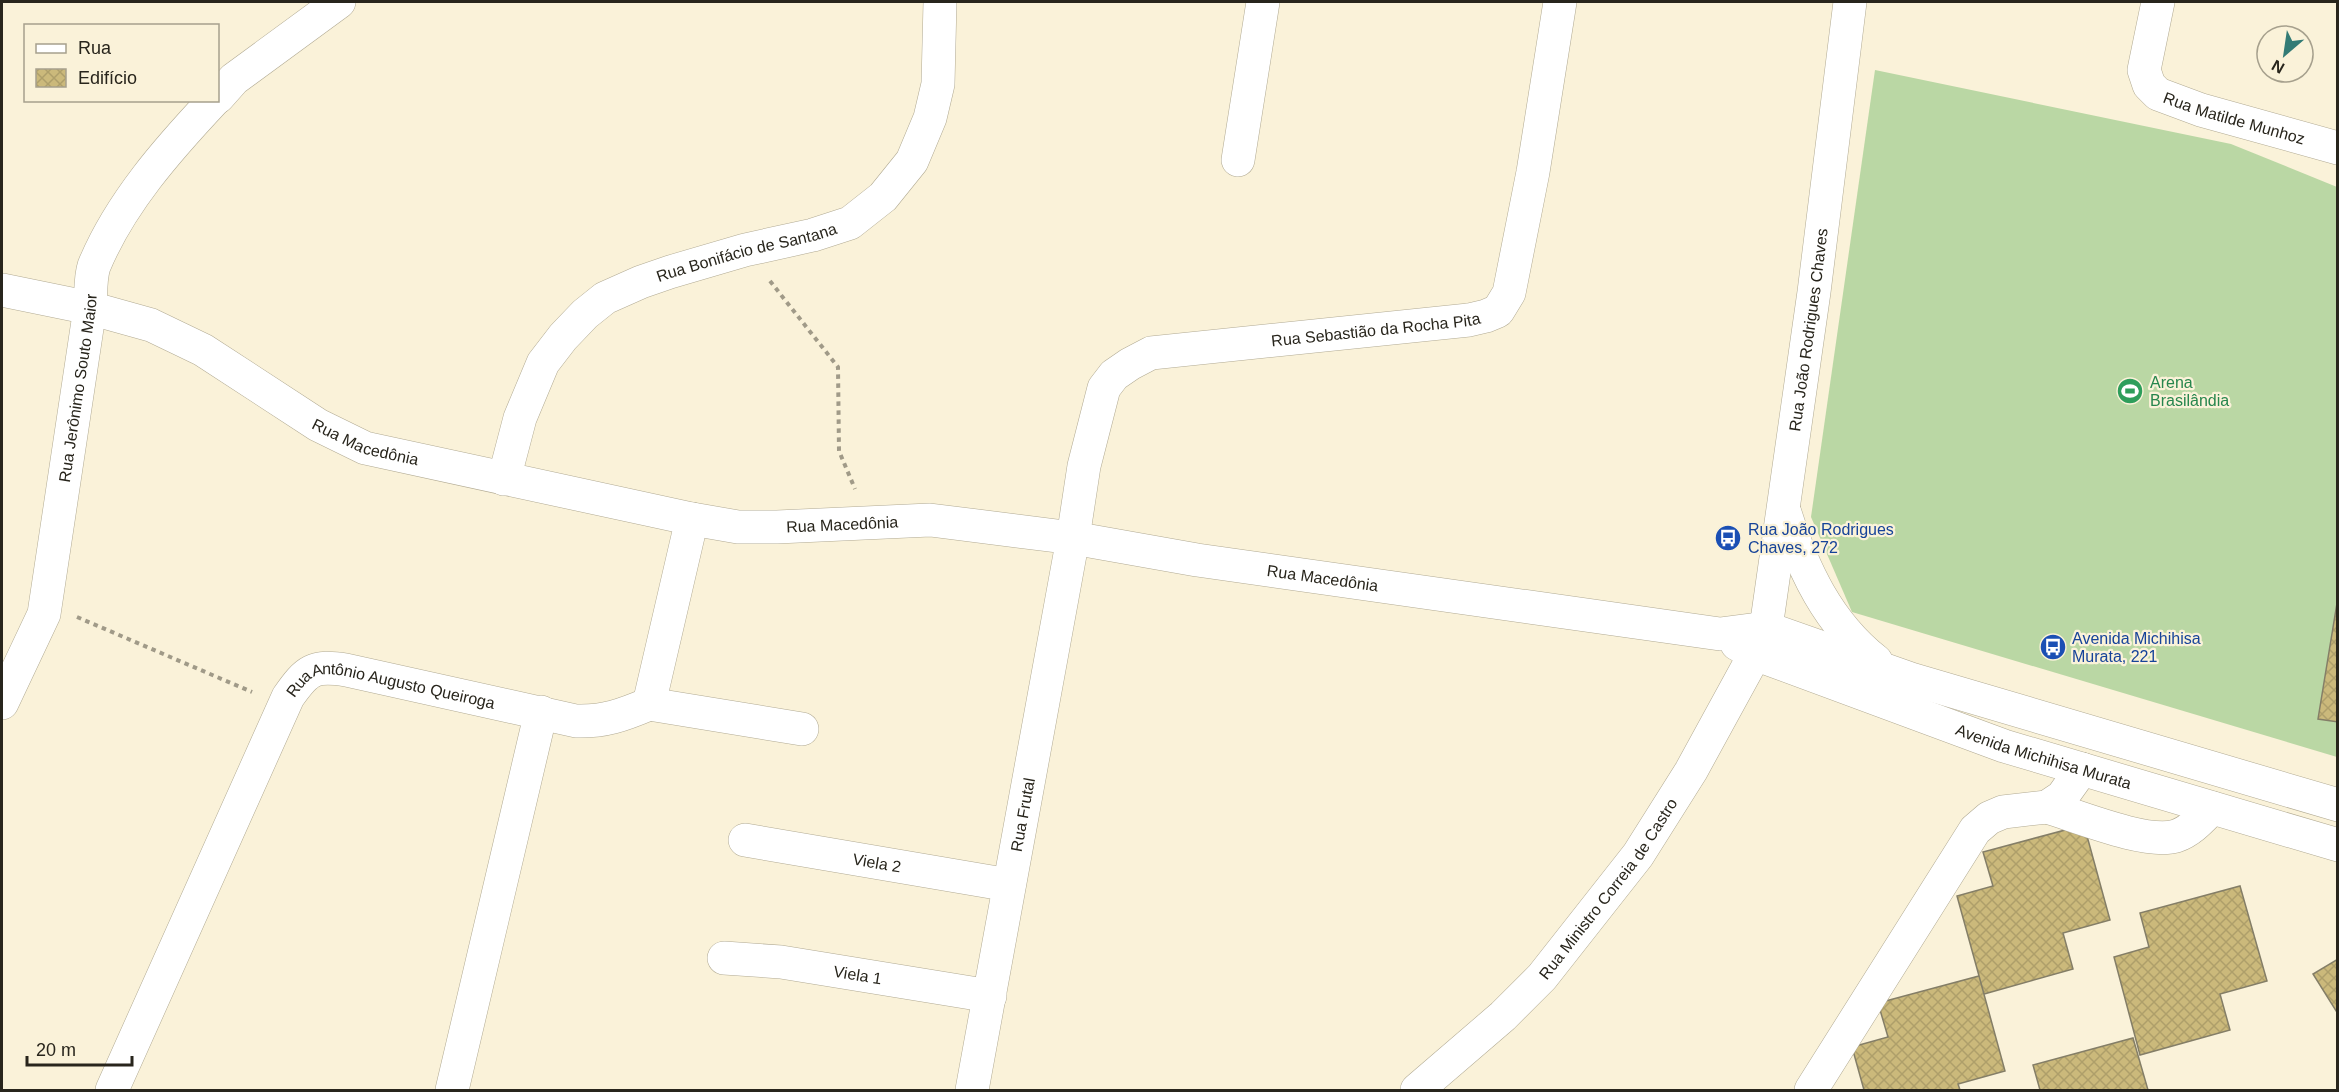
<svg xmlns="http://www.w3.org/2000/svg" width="2339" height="1092" viewBox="0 0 2339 1092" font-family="Arial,sans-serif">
  <defs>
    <pattern id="building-cross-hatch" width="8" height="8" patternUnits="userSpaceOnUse" patternTransform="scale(1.5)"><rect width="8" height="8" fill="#cbb97b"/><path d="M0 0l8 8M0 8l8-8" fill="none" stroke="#ae9f6a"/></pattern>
  </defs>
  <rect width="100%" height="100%" fill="#faf2d9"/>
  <path fill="#bad7a4" d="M1875,70L2231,144L2337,187V757L1852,612L1811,517Z"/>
  <path fill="url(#building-cross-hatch)" stroke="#847e67" stroke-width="1.5" d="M2338,597V722L2318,719Z
    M2084,825L2110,920L2063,933L2073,969L1984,994L1957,896L1993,886L1983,852Z
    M2240,886L2267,981L2220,994L2230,1030L2140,1055L2114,957L2149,947L2140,913Z
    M2338,959V1014L2313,974Z
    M1979,976L2005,1071L1958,1084L1960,1090H1864L1852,1047L1888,1037L1878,1003Z
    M2133,1038L2148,1090H2040L2033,1065Z"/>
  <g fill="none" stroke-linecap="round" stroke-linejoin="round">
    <defs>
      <g id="minor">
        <path id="s1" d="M2158,2L2144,70L2149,85L2158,94L2201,110L2338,148"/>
        <path d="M218,97L234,79L339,2"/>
        <path d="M1238,160L1263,2"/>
        <path id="s2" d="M2,290L90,308L151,325L203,350L318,425L365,448L692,519L738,527H777L930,520L1073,538L1197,560L1720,634L1766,628L1911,679L2338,805"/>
        <path id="s3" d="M504,479L520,418L543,363L563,337L585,314L605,298L641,282L670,272L745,250L813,235L850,223L883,197L912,161L930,118L938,84L940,2"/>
        <path d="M1785,513C1803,570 1828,623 1876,661"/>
        <path id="s4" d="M1737,644L1755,654L2004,746L2338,845"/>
        <path id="s5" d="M2,703L44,614L90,308C91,295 90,278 94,266C120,203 168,149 214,100"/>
        <path d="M649,704L802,729"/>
        <path d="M2047,807C2077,816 2147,845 2176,836C2191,831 2202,818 2212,808"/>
        <path id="s6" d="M745,840L1009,885"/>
        <path id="s7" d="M724,958L781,962L990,996"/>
        <path id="s8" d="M112,1090L288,697C307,670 313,665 346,670L576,721C604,722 623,715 649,704L692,519"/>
        <path d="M452,1090L541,712"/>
        <path id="s9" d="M972,1090L1073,538L1084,466L1104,388L1114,375L1130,364L1151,353L1469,320L1486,316L1498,311L1509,293L1533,172L1560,2"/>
        <path id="s10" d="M1417,1090L1503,1016L1542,977L1638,855L1691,771L1755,654L1766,628L1814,292L1850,2"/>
        <path d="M1811,1090L1975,830L1989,818L2003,812L2047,807L2062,797L2082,769"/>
      </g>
    </defs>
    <use href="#minor" stroke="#b1aa93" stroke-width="34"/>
    <path stroke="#a09a88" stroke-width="4" stroke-dasharray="4.5 4.5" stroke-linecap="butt" d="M770,281L838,367L839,451L855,489
      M77,617L252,692"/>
    <use href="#minor" stroke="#fff" stroke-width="33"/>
  </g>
  <defs>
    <symbol id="stadium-disc" viewBox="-11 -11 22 22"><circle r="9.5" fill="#2e9e5b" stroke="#faf2d9"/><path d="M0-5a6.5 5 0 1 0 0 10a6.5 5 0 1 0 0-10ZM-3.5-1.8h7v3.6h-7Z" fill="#fff"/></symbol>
    <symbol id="bus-disc" viewBox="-11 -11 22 22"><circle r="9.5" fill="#1a4fb4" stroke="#faf2d9"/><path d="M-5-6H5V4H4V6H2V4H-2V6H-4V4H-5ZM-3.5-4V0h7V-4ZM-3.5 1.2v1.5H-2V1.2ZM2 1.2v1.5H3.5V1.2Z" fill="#fff"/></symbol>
  </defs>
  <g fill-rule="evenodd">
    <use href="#stadium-disc" x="2115" y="376" width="30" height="30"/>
    <use href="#bus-disc" x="1713" y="523" width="30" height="30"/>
    <use href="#bus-disc" x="2038" y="632" width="30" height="30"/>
  </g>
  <g text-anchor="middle" stroke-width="4.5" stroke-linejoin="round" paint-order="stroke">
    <g font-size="16" fill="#28251c" stroke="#faf2d9">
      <text dy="6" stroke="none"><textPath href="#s1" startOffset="178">Rua Matilde Munhoz</textPath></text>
      <text dy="6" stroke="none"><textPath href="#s3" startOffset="362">Rua Bonifácio de Santana</textPath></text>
      <text dy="6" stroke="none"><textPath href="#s9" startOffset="1000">Rua Sebastião da Rocha Pita</textPath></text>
      <text dy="6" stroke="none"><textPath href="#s10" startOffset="886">Rua João Rodrigues Chaves</textPath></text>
      <text dy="6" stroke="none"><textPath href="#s5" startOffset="327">Rua Jerônimo Souto Maior</textPath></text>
      <text dy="6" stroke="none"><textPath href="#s2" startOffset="399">Rua Macedônia</textPath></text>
      <text dy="6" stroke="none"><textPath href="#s2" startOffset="886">Rua Macedônia</textPath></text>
      <text dy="6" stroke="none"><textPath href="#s2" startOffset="1371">Rua Macedônia</textPath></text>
      <text dy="6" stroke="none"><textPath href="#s8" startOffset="543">Rua Antônio Augusto Queiroga</textPath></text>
      <text dy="6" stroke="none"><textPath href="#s4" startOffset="327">Avenida Michihisa Murata</textPath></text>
      <text dy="6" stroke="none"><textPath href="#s9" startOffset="280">Rua Frutal</textPath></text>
      <text dy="6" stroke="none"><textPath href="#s6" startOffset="134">Viela 2</textPath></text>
      <text dy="6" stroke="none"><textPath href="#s10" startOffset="279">Rua Ministro Correia de Castro</textPath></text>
      <text dy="6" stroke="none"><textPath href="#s7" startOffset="135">Viela 1</textPath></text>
    </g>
    <g font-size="16" fill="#27864d" stroke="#faf2d9" text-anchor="start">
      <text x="2150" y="388">Arena<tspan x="2150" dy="18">Brasilândia</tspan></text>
    </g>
    <g font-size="16" fill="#164399" stroke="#faf2d9" text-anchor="start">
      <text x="1748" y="535">Rua João Rodrigues<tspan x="1748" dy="18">Chaves, 272</tspan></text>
      <text x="2072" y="644">Avenida Michihisa<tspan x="2072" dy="18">Murata, 221</tspan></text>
    </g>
  </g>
  <rect width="2339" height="1092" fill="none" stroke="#28251c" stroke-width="6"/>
  <rect x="24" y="24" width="195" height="78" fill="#faf2d9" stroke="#a6a08d" stroke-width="1.5"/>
  <rect x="36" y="44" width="30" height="9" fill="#ffffff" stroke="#a6a08d" stroke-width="1.5"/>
  <text x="78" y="54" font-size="18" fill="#28251c">Rua</text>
  <rect x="36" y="69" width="30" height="18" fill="url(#building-cross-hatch)" stroke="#a6a08d" stroke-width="1.5"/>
  <text x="78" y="84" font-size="18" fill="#28251c">Edifício</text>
  <g transform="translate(2285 54) rotate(209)"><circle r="28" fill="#faf2d9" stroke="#a6a08d" stroke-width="1.5"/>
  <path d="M0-4.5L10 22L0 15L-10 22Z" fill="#337b75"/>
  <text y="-9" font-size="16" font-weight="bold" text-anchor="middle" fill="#28251c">N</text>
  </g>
  <path d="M27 1056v9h105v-9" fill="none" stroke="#28251c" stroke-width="3"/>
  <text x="36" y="1056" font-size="18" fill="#28251c" stroke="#faf2d9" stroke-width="4.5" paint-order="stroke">20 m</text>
</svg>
